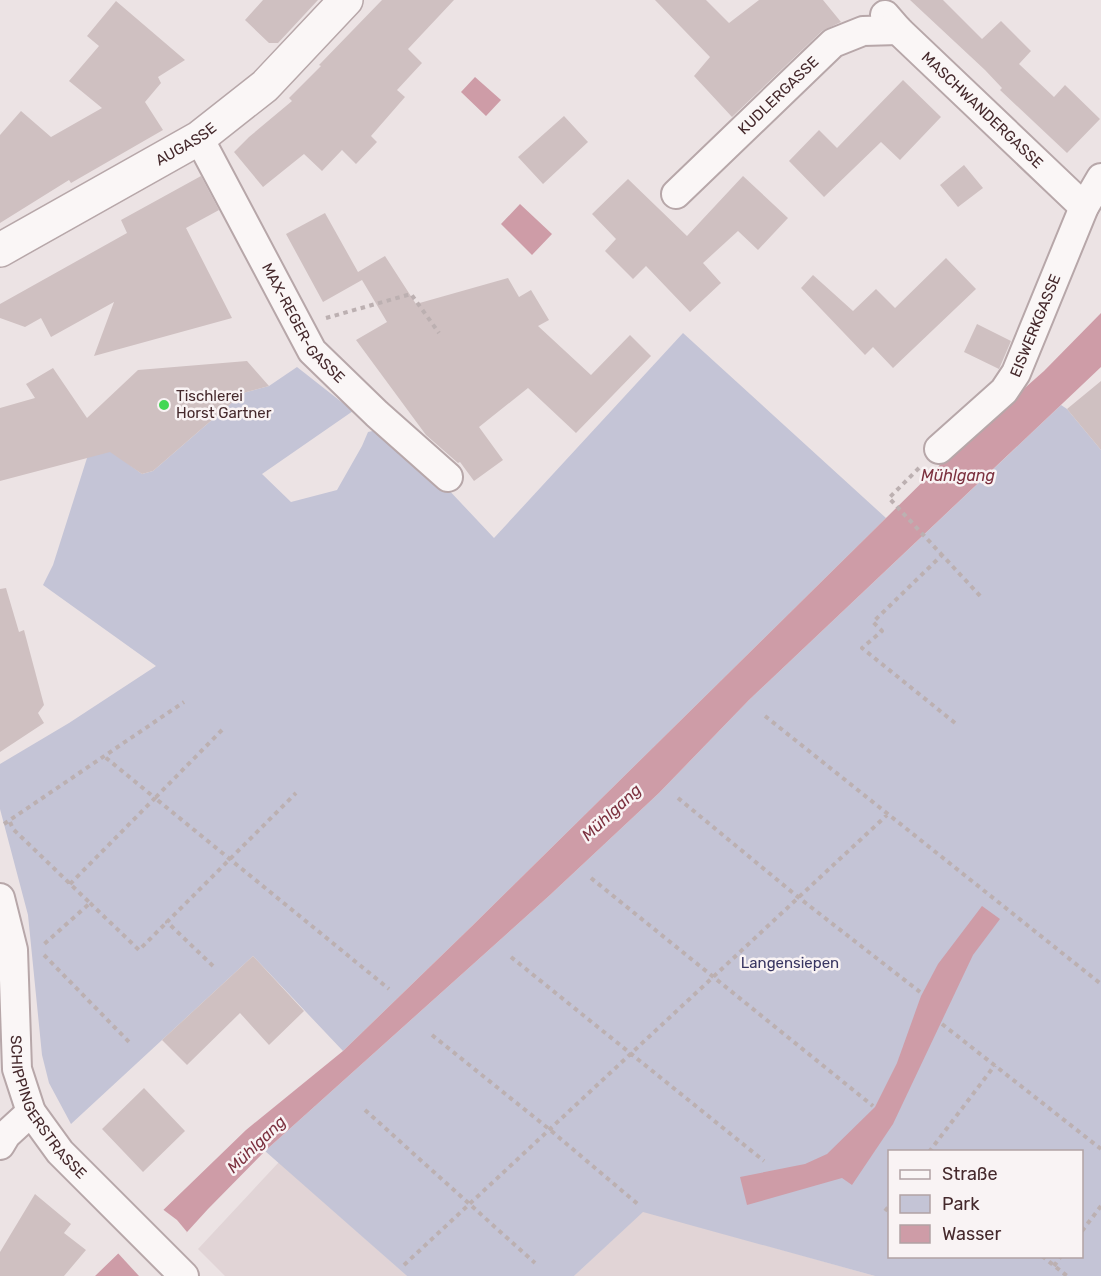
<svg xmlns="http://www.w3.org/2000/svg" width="1101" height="1276" viewBox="0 0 1101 1276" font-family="Rubik,sans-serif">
  <rect width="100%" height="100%" fill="#ece3e4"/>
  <path fill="#e1d4d6" d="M279,1162L407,1276H225L198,1249Z
    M643,1211L875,1276H574Z"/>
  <path fill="#c4c4d6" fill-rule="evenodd" d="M683,333L886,518L472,926L343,1051L253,956L71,1124L49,1083L42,1055L28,915L0,809V764L69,723L156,666L43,585L53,565L87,458L100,443L142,474L153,471L243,393L269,386L297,367L353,411L262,474L291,502L337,490L362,446L368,432L381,429L445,486L494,538Z
    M1061,405L1067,409L1101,450V1276H875L643,1212L574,1276H407L265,1151L550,895L659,793L749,700ZM890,1152H1082V1256H890Z"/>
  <path fill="#ce9ca7" d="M475,77L501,100L486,116L461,92Z
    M520,204L552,234L532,255L501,224Z
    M1101,313V367L749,700L659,793L550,895L265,1151L208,1209L147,1276H95L246,1130L343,1051L472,926L956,449L1044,371Z
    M982,906L1000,919L973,955L893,1124L852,1185L842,1178L747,1205L740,1177L805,1164L827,1154L875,1107L897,1063L921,996L938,964Z"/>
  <path fill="#ece3e4" d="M161,1208L177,1220L187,1232L184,1240L151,1276H139L116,1251Z"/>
  <path fill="#cfc0c1" d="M263,0H318L278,43H269L245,20Z
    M382,0H454L408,49L422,63L397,90L405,97L371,136L377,142L356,164L342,150L322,171L304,154L263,187L234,152L249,137L292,101L289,98L321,66L319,65Z
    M655,0H706L729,23L759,0H823L841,22L822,31L732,117L694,76L710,57Z
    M910,0H943L982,39L1001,21L1031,51L1019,64L1054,97L1065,85L1100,119L1067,153L1000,90L1002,88L985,70Z
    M116,1L185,60L158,77L161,83L145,102L163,130L71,183L69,180L0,223V135L21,111L51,137L102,108L69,81L99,46L87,36Z
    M903,80L941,117L900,160L881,142L824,197L789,161L819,130L837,148Z
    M564,116L588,142L543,184L518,157Z
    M964,165L983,188L958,207L940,185Z
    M201,176L219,210L186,228L232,318L94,356L114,302L51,337L41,318L25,327L0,318V304L127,233L121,220Z
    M743,176L788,218L758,250L738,231L703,263L721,283L690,312L646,266L633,279L605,251L616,239L592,214L628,179L687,236Z
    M325,213L358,272L385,256L416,304L508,278L519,297L531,290L549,320L538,326L591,375L630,335L651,356L576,433L528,388L479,427L503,460L474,481L460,462L458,463L426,435L356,340L387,322L362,280L323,302L286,234Z
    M946,258L976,289L893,368L873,347L865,355L801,288L813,275L853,311L876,289L895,308Z
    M977,324L1011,341L999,369L964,352Z
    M247,361L269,386L243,393L153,471L142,474L110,452L0,481V408L35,398L26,384L53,368L87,418L138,370Z
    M1101,381V450L1067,409Z
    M6,588L19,632L24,630L44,705L38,713L44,723L0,752V589Z
    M253,956L304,1011L269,1045L240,1013L187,1065L162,1040Z
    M144,1088L185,1131L143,1172L102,1129Z
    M35,1194L71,1224L64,1233L86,1250L64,1276H0V1252Z"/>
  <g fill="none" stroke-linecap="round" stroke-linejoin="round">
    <defs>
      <g id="minor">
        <path id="s1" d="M885,15L898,30L1084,207"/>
        <path id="s2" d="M199,138L312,351L377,414L448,477"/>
        <path id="s3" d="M676,194L833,43L863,31L898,30"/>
        <path id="s4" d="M939,449L1004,391L1016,373L1084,207L1101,178"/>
        <path id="s5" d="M0,898L13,950L17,1069L31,1112L60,1152L184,1276"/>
        <path d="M0,1145L6,1135L31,1112"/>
      </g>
      <g id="tertiary">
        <path id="s6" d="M0,250L199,138L265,86L346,0"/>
      </g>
    </defs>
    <use href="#minor" stroke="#b7a7a9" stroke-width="32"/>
    <use href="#tertiary" stroke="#b7a7a9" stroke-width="36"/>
    <path stroke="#bcb0b1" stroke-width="4" stroke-dasharray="4.5 4.5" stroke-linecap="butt" d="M326,318L411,294L439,333
      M919,468L889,498L942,555
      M765,716L1101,984
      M955,723L862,648L882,631L873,622L942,555L983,599
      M222,730L155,798L389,989
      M678,798L798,897L920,992
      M10,822L13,829L90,903L42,946
      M4,824L184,702
      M591,878L873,1106
      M70,884L155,798L105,757
      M90,903L139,950L167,922
      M44,955L130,1043
      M511,957L764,1161
      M213,966L167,922L296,793
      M942,1024L1101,1149
      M432,1035L549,1129L640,1206
      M365,1110L535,1263
      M929,1152L995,1065
      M885,1211L890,1205
      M1082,1231L1101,1206
      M1042,1256L1067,1276
      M404,1265L887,815
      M1054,1266L1061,1256"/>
    <use href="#minor" stroke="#faf6f6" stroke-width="28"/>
    <use href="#tertiary" stroke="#faf6f6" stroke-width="33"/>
  </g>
  <circle fill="#42d753" stroke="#f9f3f4" stroke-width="2" cx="164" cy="405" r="6"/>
  <g text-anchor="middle" stroke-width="5" stroke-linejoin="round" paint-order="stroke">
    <g font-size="15" fill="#45292c" stroke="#f9f3f4">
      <text dy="5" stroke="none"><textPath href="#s3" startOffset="142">KUDLERGASSE</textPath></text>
      <text dy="5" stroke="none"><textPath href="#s1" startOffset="136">MASCHWANDERGASSE</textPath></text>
      <text dy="5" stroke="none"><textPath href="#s6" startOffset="214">AUGASSE</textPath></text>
      <text dy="5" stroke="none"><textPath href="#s2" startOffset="213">MAX-REGER-GASSE</textPath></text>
      <text dy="5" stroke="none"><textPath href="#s4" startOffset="160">EISWERKGASSE</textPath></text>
      <text dy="5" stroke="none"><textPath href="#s5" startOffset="220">SCHIPPINGERSTRASSE</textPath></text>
    </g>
    <g font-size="15" fill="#45292c" stroke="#f9f3f4" text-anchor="start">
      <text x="176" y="401">Tischlerei<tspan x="176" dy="17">Horst Gartner</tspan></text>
    </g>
    <g font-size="15" fill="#393662" stroke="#f9f3f4">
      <text x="790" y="968">Langensiepen</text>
    </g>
    <g font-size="16" font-style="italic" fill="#7c313f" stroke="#f9f3f4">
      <text x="958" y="481">Mühlgang</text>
      <text transform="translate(611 812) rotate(-43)" y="6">Mühlgang</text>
      <text transform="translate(256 1144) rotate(-44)" y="6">Mühlgang</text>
    </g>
  </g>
  <rect x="888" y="1150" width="195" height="108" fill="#f9f3f4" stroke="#b1a2a4" stroke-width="1.5"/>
  <rect x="900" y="1170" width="30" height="9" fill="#faf6f6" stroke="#b1a2a4" stroke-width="1.5"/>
  <text x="942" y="1180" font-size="18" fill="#45292c">Straße</text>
  <rect x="900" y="1195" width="30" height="18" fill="#c4c4d6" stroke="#b1a2a4" stroke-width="1.5"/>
  <text x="942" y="1210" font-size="18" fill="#45292c">Park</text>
  <rect x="900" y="1225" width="30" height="18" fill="#ce9ca7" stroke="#b1a2a4" stroke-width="1.5"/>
  <text x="942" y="1240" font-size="18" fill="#45292c">Wasser</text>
</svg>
